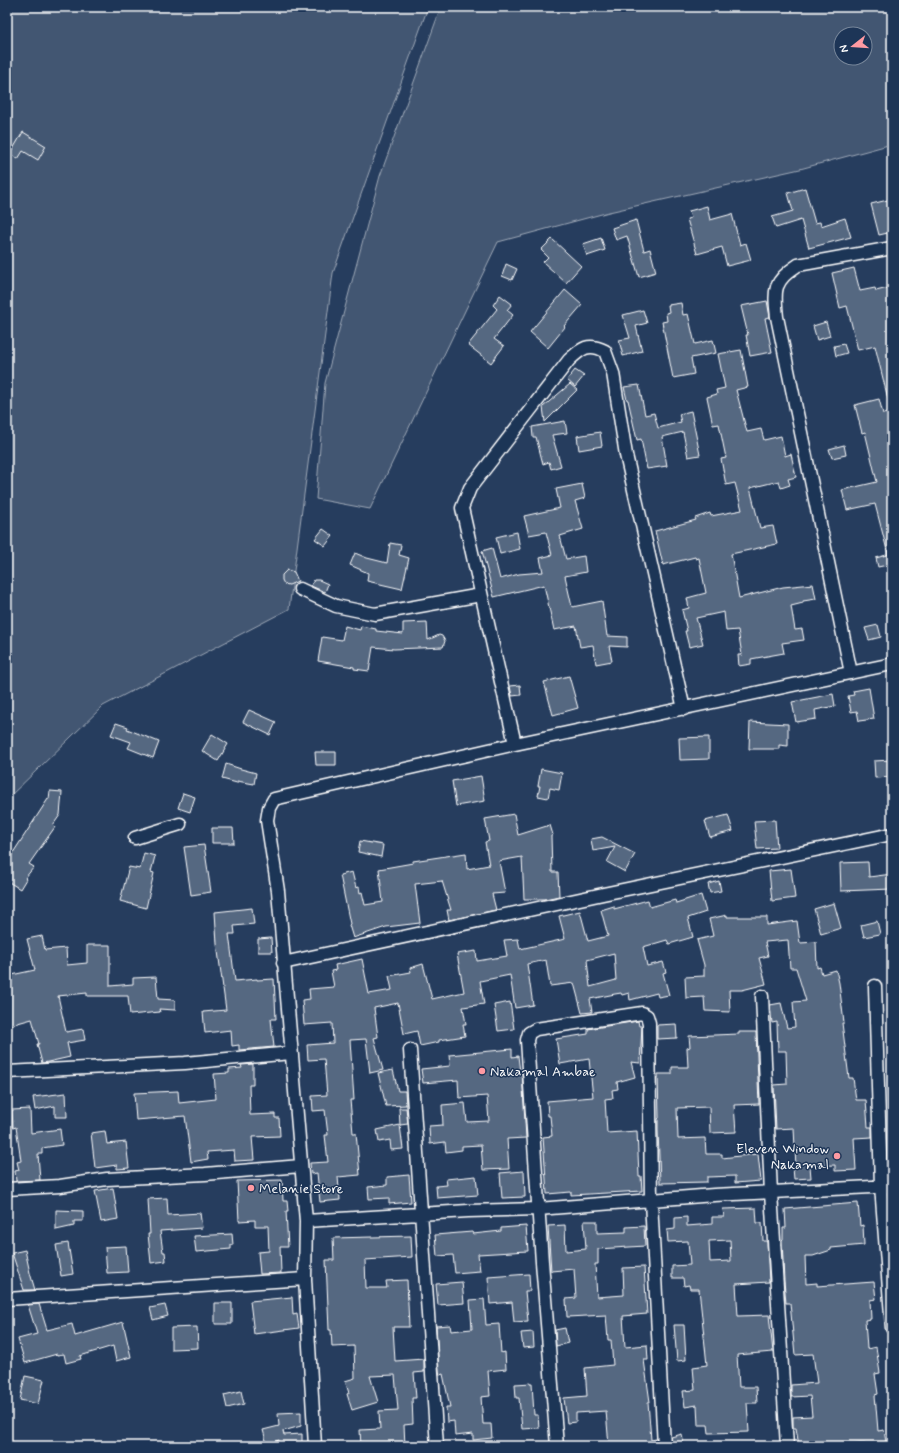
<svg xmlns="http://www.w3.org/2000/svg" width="899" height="1453" viewBox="0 0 899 1453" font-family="Mynerve,sans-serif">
  <rect width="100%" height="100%" fill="#263d5e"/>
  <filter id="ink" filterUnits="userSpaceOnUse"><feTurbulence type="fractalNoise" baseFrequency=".025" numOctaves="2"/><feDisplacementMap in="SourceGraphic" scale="8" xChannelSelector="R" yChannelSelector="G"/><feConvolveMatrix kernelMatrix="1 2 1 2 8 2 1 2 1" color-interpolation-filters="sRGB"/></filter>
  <g filter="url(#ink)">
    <path fill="#344a68" d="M881,1186H892V1280Z"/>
    <path fill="#425672" stroke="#a0aab8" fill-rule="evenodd" d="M7,7H428L333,273L289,609L103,706L7,799Z
      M441,7H892V144L800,169L609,212L498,242L370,509L316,499L325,383L380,176ZM841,34H865V58H841Z"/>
    <path fill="#556781" stroke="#fff" fill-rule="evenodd" d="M23,132L46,146L38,160L23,151L18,159L10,154Z
      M805,188L815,223L820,222L821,226L845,218L851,237L809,248L801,220L776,228L772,217L793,211L788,193Z
      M892,199V232L879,235L871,204Z
      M707,206L710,220L732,214L740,245L746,243L751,260L727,266L722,247L697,254L687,219L691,218L689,211Z
      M636,220L644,251L650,249L656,272L639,277L627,236L616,240L612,228Z
      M601,238L605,250L587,256L583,244Z
      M552,239L581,266L566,283L543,262L548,257L541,250Z
      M506,264L517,269L512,280L502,276Z
      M854,268L860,291L875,288L876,291L892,287V353H889L892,365V398L888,399L875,346L858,350L847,306L840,308L832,273Z
      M565,290L582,305L564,326L565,327L548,348L530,332Z
      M500,295L512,304L507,310L513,315L494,339L504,346L491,363L468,345L497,309L493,305Z
      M767,301L770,317L765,318L772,352L750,356L746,335H748L741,306Z
      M681,303L683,315L688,314L695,344L713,340L716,353L691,358L694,374L673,378L662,322L667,321L666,313L669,312L668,305Z
      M643,310L647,323L636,326L642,351L623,356L619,340L630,338L623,315Z
      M826,322L830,336L817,340L813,326Z
      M844,344L847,353L836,356L834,346Z
      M741,350L748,387L736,390L747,432L761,429L764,440L781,436L785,456L791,454L796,477L788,479L790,485L781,488L779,481L750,488L760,528L773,526L777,544L731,554L739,598L783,587L813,584L816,599L803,601V603L791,606L795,630L802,629L804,640L782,643L784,653L751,659V664L739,666L738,655H742L738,630L726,631L724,612L696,618L703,644L689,647L685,631H687L682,610L689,608L687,598L706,593L699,558L696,559L695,557L663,565L655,531L696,520L695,518L710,513L711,516L742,510L735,483L726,485L721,459L726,458L719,424L713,425L707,397L717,394L716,390L725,388L718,354Z
      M575,370L584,376L575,387L567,380Z
      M570,384L577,390L545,422L543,407Z
      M639,385L645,415L654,413L658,428L681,422L679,414L691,411L700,455L688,457L683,432L662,437L667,466L647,469L641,439L637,440L628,400H627L624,387Z
      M879,399L883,414L892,412V452H888L892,468V554H888L875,504L847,510L842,490L877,482L865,432L862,433L855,405Z
      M565,421L567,433L552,435L561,466L551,469L549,462L543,464L536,437H533L532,427Z
      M600,432L602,446L579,450L577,436Z
      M844,445L846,455L832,458L829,449Z
      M582,484L585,498L575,501L583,529L560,536L566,559L584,556L586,572L565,576L572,607L602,601L607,636L627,637V647L609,646L612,661L596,664L593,645L580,647L576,626L554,630L544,585L494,597L482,551L492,548L500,579L519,574L543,572L540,558L552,555L546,532L529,535L524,516L560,508L556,489Z
      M323,529L333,536L325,546L315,539Z
      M517,532L520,549L500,554L496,537Z
      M390,543L401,545L399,555L409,558L402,589L367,581L368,573L350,565L355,553L367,558L387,563Z
      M890,554L892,564L878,567L876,558Z
      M287,570L294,572L298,581L289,585L284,584L282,580V575Z
      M314,580H319L328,584L325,592L311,586Z
      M427,622L428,640L439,635L442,636L445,641L443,647L394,649L373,647L369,671L354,669V667L318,661L322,637L342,640L345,626L360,630L361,626L376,629V631L403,634V623Z
      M878,625L881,637L869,640L865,628Z
      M569,676L578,708L553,715L544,682Z
      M520,685L521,695L512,696L510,686Z
      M869,688L874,719L859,721L857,711L851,712L848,696L854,695L853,691Z
      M833,694L835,706L815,710L816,719L796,722L792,702Z
      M249,710L276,722L270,735L243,722Z
      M750,722L788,724V746L779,745V749H749Z
      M116,723L128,727L127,729L159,742L153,758L128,748L131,742L111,735Z
      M212,734L228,744L218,761L202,751Z
      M709,737V759L680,760L679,738Z
      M315,752H336V765H316Z
      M891,760L892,777L875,778L874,761Z
      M226,764L241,769L256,773L254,784L237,781V783L222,779Z
      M541,769L562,773L559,790L550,788L548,798L538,796L540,786H538Z
      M481,776L485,801L456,806L452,781Z
      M50,791L62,792L60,815L53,825L55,827L29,864L34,867L25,878L26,879L20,889L7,881V862L48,799H49Z
      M183,793L195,797L190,812L178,808Z
      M514,814L518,835L550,825L553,835L551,836L552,872H558L559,896L545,899H524L522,857L499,861L505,893L492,894L496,910L449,920L447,910H451L442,881L415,884L420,923L386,927L353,938L349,925L350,924L340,875L352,872L356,888L359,887L360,893L362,892L365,905L383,902L379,869L413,863V861L466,853L467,869L489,865L485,842L489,841L485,819Z
      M728,815L733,831L710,837L705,821Z
      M775,820L777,848L757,849L754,821Z
      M212,828H233L234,843H212Z
      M602,837L635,854L625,872L607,862L615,847L593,851L591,839Z
      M360,841L383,845L381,857L358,852Z
      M204,845L211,892L191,895L184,847Z
      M144,853L155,856L151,872L154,873L146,908L120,901L129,867L140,869Z
      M868,862L869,877L892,874V889L841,891L840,863Z
      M791,869L795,898L772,901L769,871Z
      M719,881L721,891L710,893L708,884Z
      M701,895L706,912L688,918L693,937L669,944L667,940L643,947L647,966L663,962L666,972L663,973L669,995L658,997L657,993L630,1000L629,993L622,995L621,993L615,994L590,999L592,1012L582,1013L574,983L550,986L546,960L527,964L533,1005L515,1008L510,975L480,981L484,1004L463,1007L466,1024H463L465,1036L439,1040V1042L420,1046L417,1031L404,1034L398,1003L374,1008L378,1037L374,1038L383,1070L370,1073L366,1039L350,1040L354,1100H350L353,1133H356L360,1175L338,1177L340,1200L320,1202L317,1173L311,1174L310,1163L328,1162L325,1135H328L325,1110L313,1111L312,1096L327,1095L324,1059L308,1060L307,1045L333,1043L332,1023L304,1025L302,1000L310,999L309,989L334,987L331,971L336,970L335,965L362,959L369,994L392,990L389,976L411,972L410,968L423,964L432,999L464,992L457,954L476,951L477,961L507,956L504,940L518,939L520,949L565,939L559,916L580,911L588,941L608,936L601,910L614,906V909L648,900L650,907L675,900L676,903ZM614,953L616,980L590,987L587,960Z
      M834,903L841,928L821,934L814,909Z
      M252,908L254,924L234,926L235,934H229L235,981L257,979V980L274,979L276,1019H271L274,1047L239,1050V1045L232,1046L231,1030L205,1033L203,1012L226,1010L217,944L215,912Z
      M727,915V917H767V925L797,921L800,943L816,942L817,968L820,967L822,974L836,970L839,983L844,1023H842L849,1078H853L856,1100H866L868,1127H872V1137L854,1138L856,1170L835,1171V1165L810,1166L811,1178L794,1179L793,1168H796L794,1128L776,1129L774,1085L787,1084L786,1051H778L777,1022L772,1023L770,1005L781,1003L787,1028L795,1027L793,1002L806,1001L796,968H790L788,940L765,942L768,956L759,958L766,984L742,990H729L730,1012L705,1011L704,997L686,998L685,977L704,976V965L697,940L713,936L709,919Z
      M877,921L880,934L864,937L861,925Z
      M42,936L45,950L66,948L67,965L87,963V945H110V986L133,984V978L156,977L158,999L175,1000V1010L159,1009L160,1012L130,1015L128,996H87V993L58,996L66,1032L83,1029L85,1040L67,1043L70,1057L48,1062L42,1063L37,1044H39L32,1019L7,1026V976L35,970L27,939Z
      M271,938L272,952H258V939Z
      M510,1002L514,1029L498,1031L494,1005Z
      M638,1021L639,1026H642L640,1063L631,1062L635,1077L617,1082L618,1089L612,1090L613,1098L605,1099L607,1133L637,1131L639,1176H641L642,1191L571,1195V1192L547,1194L543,1137L552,1136L550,1116H548L547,1101L593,1097L589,1059L560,1064L556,1039L588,1034V1029Z
      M676,1024L677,1038L657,1039V1025Z
      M739,1032H756L759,1104L734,1105L736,1132L710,1133L709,1107L677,1108L678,1139L705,1138L706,1154H722V1158L758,1154L761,1181L735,1183V1176L707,1177V1182L660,1183L658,1130V1119L659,1118L658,1074H672V1067H688L687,1048L690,1047L689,1036L739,1034Z
      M512,1049V1057L518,1056L520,1072H522L526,1138L507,1139L509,1169L483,1170L481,1145L462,1146V1150L446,1152L445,1142L430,1144L429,1126L443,1125L442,1105L465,1103L467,1122L489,1121L487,1096L459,1098L458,1080L423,1083L421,1069L450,1066L449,1055Z
      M253,1064V1085H249L250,1115L275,1114V1118H279L280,1136L252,1137L254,1160L235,1161L234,1150L207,1152L208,1159L191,1162L185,1116L136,1120L134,1093L178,1091L179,1103L216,1099L214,1074L229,1073V1069L242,1068L241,1065Z
      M393,1070L398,1091H405L406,1105L386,1106L378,1073Z
      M66,1093L67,1117H55V1106L35,1110L33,1097Z
      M399,1108H406L408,1124L400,1125Z
      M30,1109L31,1133L60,1129L62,1145L42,1148V1154H38L40,1180L16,1181L15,1171L19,1170L17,1162L21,1161L16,1127L13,1128L12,1110Z
      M400,1125L403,1149L391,1150L390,1140L379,1142L377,1130Z
      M105,1131L107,1144L126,1142L129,1168L117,1169V1165L95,1168L91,1133Z
      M524,1171L525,1197L502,1198L500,1173Z
      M409,1175L411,1202L389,1204V1198L369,1199L368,1187L387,1185V1177Z
      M476,1176L478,1195L437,1198L436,1186L447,1185L446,1179Z
      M282,1180L283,1201H287L288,1211H286L288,1247H280L281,1273L260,1274L258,1252L269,1251L268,1226H255V1220L239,1221L237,1181Z
      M113,1188L118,1219L101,1222L95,1191Z
      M167,1198L168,1215L200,1213L202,1228L160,1231L163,1252H165L166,1261L151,1263L148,1234H150L148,1199Z
      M858,1203L860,1226L863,1225L864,1245L831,1248V1250L813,1256H805L806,1284L817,1283V1286L874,1282L876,1299L870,1300L871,1319L865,1320L867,1349L876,1347L880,1373L875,1374L878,1394L875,1395L878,1431L884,1430L886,1442L865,1446L864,1443L845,1446H799L796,1428H793V1417L812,1416L810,1396L791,1397V1385L817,1383L813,1354L795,1355L790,1303H786L784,1281L782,1240L783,1239V1228H786L785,1209Z
      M756,1208L757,1223H762L763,1241H767L769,1282L736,1284L738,1316L769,1315L773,1352L737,1355L739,1387H756L757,1403H747L749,1432L709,1433L708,1425H698L697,1405L685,1407L683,1391L695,1390L693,1367L707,1365L699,1289H690L689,1285L684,1286L683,1278H672V1266L690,1265L688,1241L668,1242L667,1230L675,1229V1218L687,1217V1226L712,1224V1217H724L723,1209ZM730,1240L731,1261L710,1262L709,1241Z
      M56,1210L83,1211V1221H74V1226L56,1230Z
      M584,1221H597V1233L626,1232V1227L644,1226L645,1246L598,1249V1264H595L597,1297L624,1295L623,1268L644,1267L647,1314L623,1316L625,1347L647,1345L648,1360H644L650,1402H648L651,1440L656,1439V1446H609L606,1411L576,1413V1422L567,1423L564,1398L587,1396L585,1368L613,1365L611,1340H608L606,1315L567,1317L566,1299L576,1298L574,1269L551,1271L548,1226L565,1225L566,1251L586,1249Z
      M526,1226L528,1251L478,1254L480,1271L455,1273L453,1255L437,1256L435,1235L472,1232L473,1234L501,1231V1228Z
      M232,1234L233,1245H231V1249L196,1252L194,1236Z
      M411,1236L412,1257L365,1260L366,1288H387L386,1281L407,1280L409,1327H393L395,1361L424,1359V1372L414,1373L416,1398H412L413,1424L404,1425L405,1446H361L360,1430L380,1429L379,1411L398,1410L395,1375L370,1376L378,1402L352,1410L347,1394L349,1393L345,1381L355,1378L354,1346L332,1347L331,1330H329L326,1260H334L333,1238Z
      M68,1243L73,1274L61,1276L56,1245Z
      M126,1246L128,1272L107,1273L105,1247Z
      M25,1250L30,1273L35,1290H24L12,1253Z
      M529,1274L530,1291H525L528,1321L514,1322L512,1302L490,1304L488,1277Z
      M462,1282L464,1303L438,1305L436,1284Z
      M292,1297L293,1315L297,1314L299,1328L254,1334L250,1301Z
      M484,1299L486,1325L499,1324L501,1353L505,1352L506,1369L488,1371L490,1396L481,1397L483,1424H491L492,1438L473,1440V1434L455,1436L454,1421L447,1422L446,1407H450L443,1374L440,1375L439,1371L436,1326L450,1325L451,1331L472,1329L470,1300Z
      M215,1303H232V1324H215Z
      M39,1304L47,1330L72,1324L75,1336L123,1322L131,1357L116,1361L113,1346L80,1356L81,1359L66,1363L64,1354L57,1355V1354L25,1363L18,1339L37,1334L28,1305Z
      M165,1305L168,1316L153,1320L150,1308Z
      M674,1325H684L686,1360L677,1361Z
      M197,1327L198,1348L171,1349V1328Z
      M565,1328L568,1343L556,1346L555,1330Z
      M533,1332L534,1347L523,1348L521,1333Z
      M25,1376L44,1380L38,1404L20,1400Z
      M532,1383L534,1415H538L539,1428L522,1429L519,1398H516L515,1384Z
      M241,1391L244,1404L227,1408L224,1395Z
      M301,1412V1426L283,1431L284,1435L302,1434V1446H279V1440L267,1444L263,1430L279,1426L278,1413Z
      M682,1434L684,1446H671V1437Z"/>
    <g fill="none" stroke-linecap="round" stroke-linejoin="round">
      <defs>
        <path id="street" d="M300,589L336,606L375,614L481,595
          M851,673L777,317C774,290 773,281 798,265L892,248
          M515,744L462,508L470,488L569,360C581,349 588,342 605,351L613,373L626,455L684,709
          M135,838L180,824
          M283,963L603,894L892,834
          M875,986L881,1186L892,1328
          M762,996L771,1193L787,1446
          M410,1050L437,1446
          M7,1072L185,1063L291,1053
          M7,1189L60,1186L107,1179L205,1174L301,1166
          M306,1221L468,1211L538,1209L714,1195L892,1186
          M7,1299L305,1279
          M315,1446L305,1279L306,1221L278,891L267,820L269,808L274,799L515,744L892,664
          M557,1446L542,1262L527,1040L529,1033L536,1029L642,1013L647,1016L649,1023L651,1201L664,1446"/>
      </defs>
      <use href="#street" stroke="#fff" stroke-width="15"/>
      <use href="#street" stroke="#1d3557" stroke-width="12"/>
    </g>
  </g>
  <g fill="#ff9aa2" stroke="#1d3557" stroke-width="1.5">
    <circle cx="482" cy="1071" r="4"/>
    <circle cx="837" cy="1156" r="4"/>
    <circle cx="251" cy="1188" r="4"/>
  </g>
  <g text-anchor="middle" stroke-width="3" stroke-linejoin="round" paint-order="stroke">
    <g font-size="14" fill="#fff" stroke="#1d3557" text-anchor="start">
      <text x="490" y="1076">Nakamal Ambae</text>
      <text x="829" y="1153" text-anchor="end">Eleven Window<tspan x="829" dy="16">Nakamal</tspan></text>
      <text x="259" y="1193">Melanie Store</text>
    </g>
  </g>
  <rect width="899" height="1453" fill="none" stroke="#1d3557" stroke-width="24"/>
  <rect x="12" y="12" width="875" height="1429" fill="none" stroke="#fff" stroke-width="1.5" filter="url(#ink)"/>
  <g transform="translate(853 46) rotate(253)"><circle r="19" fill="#1d3557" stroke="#77869a"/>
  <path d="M0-3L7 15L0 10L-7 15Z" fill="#ff9aa2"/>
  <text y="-6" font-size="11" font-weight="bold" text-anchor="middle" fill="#ffffff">N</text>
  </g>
</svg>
